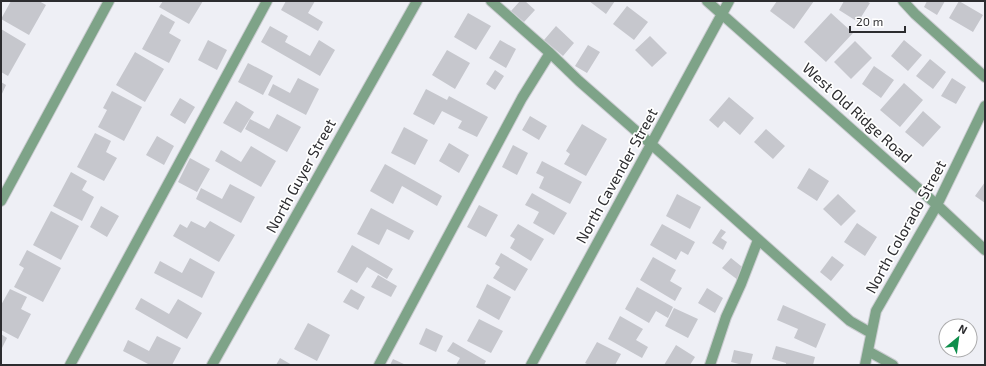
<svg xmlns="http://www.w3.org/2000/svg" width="986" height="366" viewBox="0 0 986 366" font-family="'Exo 2',sans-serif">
  <rect width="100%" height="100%" fill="#eeeff5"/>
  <path fill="#c6c7cd" d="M11,1H39L46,5L29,35L1,19Z
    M163,1H203L189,24L159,7Z
    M286,1H315L308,13L323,22L318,31L281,10Z
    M520,1H525L535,10L524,22L511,11Z
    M589,1H615L606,14Z
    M777,1H814L794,29L770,11Z
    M844,1H866L870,3L858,22L839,10Z
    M927,1H945L937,15L924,7Z
    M959,1L983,15L973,32L949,18Z
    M627,6L648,22L634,40L613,24Z
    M468,13L491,26L476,50L454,37Z
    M831,13L853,33L826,62L804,42Z
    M161,14L175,22L169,33L181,40L169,63L142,49Z
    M270,26L288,36L285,42L310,56L319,40L335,50L320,76L261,42Z
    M556,26L574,43L563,56L544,40Z
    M1,29L26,44L8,76L1,72Z
    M650,36L667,53L652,67L635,50Z
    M208,40L227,50L217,70L198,60Z
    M500,40L516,49L506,68L489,58Z
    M904,40L922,55L908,71L891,56Z
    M855,41L872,58L851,79L834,62Z
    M588,45L600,52L587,73L575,66Z
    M447,50L470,63L455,89L432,75Z
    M135,52L164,69L145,102L116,85Z
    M930,59L946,72L933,89L916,76Z
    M248,63L273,76L263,95L238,82Z
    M874,66L894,80L881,98L862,84Z
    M495,70L504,76L495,90L486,84Z
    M298,78L319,89L306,115L268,95L273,84L290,93Z
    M952,78L966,87L956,104L941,96Z
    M1,82L6,85L1,96Z
    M904,83L923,100L900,127L880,110Z
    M426,89L447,100L449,96L488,117L477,137L458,128L462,121L442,111L434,125L413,114Z
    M112,91L142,107L124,141L98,127L107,110L103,108Z
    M729,97L754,118L740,135L724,121L718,128L709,120Z
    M180,98L195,107L185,124L170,115Z
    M236,101L254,112L241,133L223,123Z
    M923,111L941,127L923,147L905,132Z
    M277,114L301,127L287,152L245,129L250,119L269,129Z
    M530,116L547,126L539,140L522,130Z
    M582,124L607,139L586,176L564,164L570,154L566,151Z
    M404,127L428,140L415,165L391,153Z
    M766,129L785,146L773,159L754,142Z
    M95,133L111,141L106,152L117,158L104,181L77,167Z
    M157,136L174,146L164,165L146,155Z
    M449,143L469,155L459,173L439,161Z
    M513,145L528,153L517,175L502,167Z
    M251,146L276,161L261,187L215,161L221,150L241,162Z
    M190,158L210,169L197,192L178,182Z
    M542,161L582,182L570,204L539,188L544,177L536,173Z
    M385,164L442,196L437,206L402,186L393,204L370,191Z
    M809,168L829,181L817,201L797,188Z
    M71,172L87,181L82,190L94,197L82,221L53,206Z
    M985,182V203L975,196Z
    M230,184L255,197L241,223L196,199L201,188L222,199Z
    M532,193L567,213L554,235L533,223L539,212L525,205Z
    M677,194L701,207L690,229L666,216Z
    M838,194L856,211L841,226L823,209Z
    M479,205L498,215L486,237L467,227Z
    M101,206L119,216L107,237L90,227Z
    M371,208L414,231L409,240L387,229L379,245L357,234Z
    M51,211L79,226L61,260L33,245Z
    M191,221L205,228L210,221L235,235L219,262L173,236L180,224L187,228Z
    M857,223L877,237L865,256L844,242Z
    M518,224L544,239L531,261L510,248L515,239L510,236Z
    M662,224L695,242L688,255L681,251L676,260L650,245Z
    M721,229L726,232L721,238L727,242L723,250L712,243Z
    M352,245L393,269L387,279L367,267L357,283L337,272Z
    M27,250L61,268L43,302L14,287L24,268L19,265Z
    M501,253L528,269L515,291L493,278L500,267L495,264Z
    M832,256L844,265L831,281L820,272Z
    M653,257L676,270L670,281L682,288L675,301L640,280Z
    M190,258L215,272L202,298L154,273L160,261L182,273Z
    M731,258L746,270L738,280L722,268Z
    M378,275L397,286L391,297L371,287Z
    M487,284L511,297L499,320L476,307Z
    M637,287L673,307L668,318L656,311L649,323L625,309Z
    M707,288L723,298L715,313L698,303Z
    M10,289L27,297L21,309L31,314L18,339L1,330V305Z
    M351,289L365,297L358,310L343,302Z
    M141,298L169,314L178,299L202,313L187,339L135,309Z
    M783,305L826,324L816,348L794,338L798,329L777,320Z
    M674,308L698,319L688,338L665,326Z
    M620,316L643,329L636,340L648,347L642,358L608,339Z
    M479,319L503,331L491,353L467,341Z
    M308,323L330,335L317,361L294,349Z
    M426,328L443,336L436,352L419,344Z
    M1,334L7,338L1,350Z
    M157,336L181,348L172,365H150L123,351L128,340L149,351Z
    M453,342L486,361L484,365H456L460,358L447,351Z
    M597,342L621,354L615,365H589L585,363Z
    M676,345L695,357L690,365H664Z
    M776,346L815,357L813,365H786V363L772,359Z
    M734,350L753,354L750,365H743L731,362Z
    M280,358L292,365H276Z
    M393,359L406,365H390Z"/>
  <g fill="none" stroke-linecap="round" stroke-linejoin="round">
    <defs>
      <path id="minor" d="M707,1L937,205L985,250
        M903,1L915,14L985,77
        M550,53L579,81L651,144L850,321L871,333
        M1,201L109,1
        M868,351L893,365
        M70,365L267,1
        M212,365L417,1
        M379,365L522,98L550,53L491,1
        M531,365L729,1
        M710,365L726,317L741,284L758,240
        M865,365L876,311L937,205L985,106"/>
    </defs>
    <use href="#minor" stroke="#cbccd1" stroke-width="12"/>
    <use href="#minor" stroke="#7ea388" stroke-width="10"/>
  </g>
  <g text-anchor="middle" stroke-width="3.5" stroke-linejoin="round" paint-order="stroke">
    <g font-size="15" fill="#2c2c2f" stroke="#fff">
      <text transform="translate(857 113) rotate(42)" y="5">West Old Ridge Road</text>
      <text transform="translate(301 176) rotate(-61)" y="5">North Guyer Street</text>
      <text transform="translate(617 176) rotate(-61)" y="5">North Cavender Street</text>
      <text transform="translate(906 227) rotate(-61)" y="5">North Colorado Street</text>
    </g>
  </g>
  <rect width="986" height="366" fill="none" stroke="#2c2c2f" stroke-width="4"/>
  <g transform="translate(958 338) rotate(29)"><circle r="19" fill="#ffffff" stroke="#ababac"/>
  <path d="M0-3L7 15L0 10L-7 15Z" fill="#0f8f4c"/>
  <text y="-6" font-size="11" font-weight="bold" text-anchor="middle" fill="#2c2c2f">N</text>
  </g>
  <path d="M850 26v6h55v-6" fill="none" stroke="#2c2c2f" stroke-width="2"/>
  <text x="856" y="26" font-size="12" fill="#2c2c2f" stroke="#ffffff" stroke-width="3" paint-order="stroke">20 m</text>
</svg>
